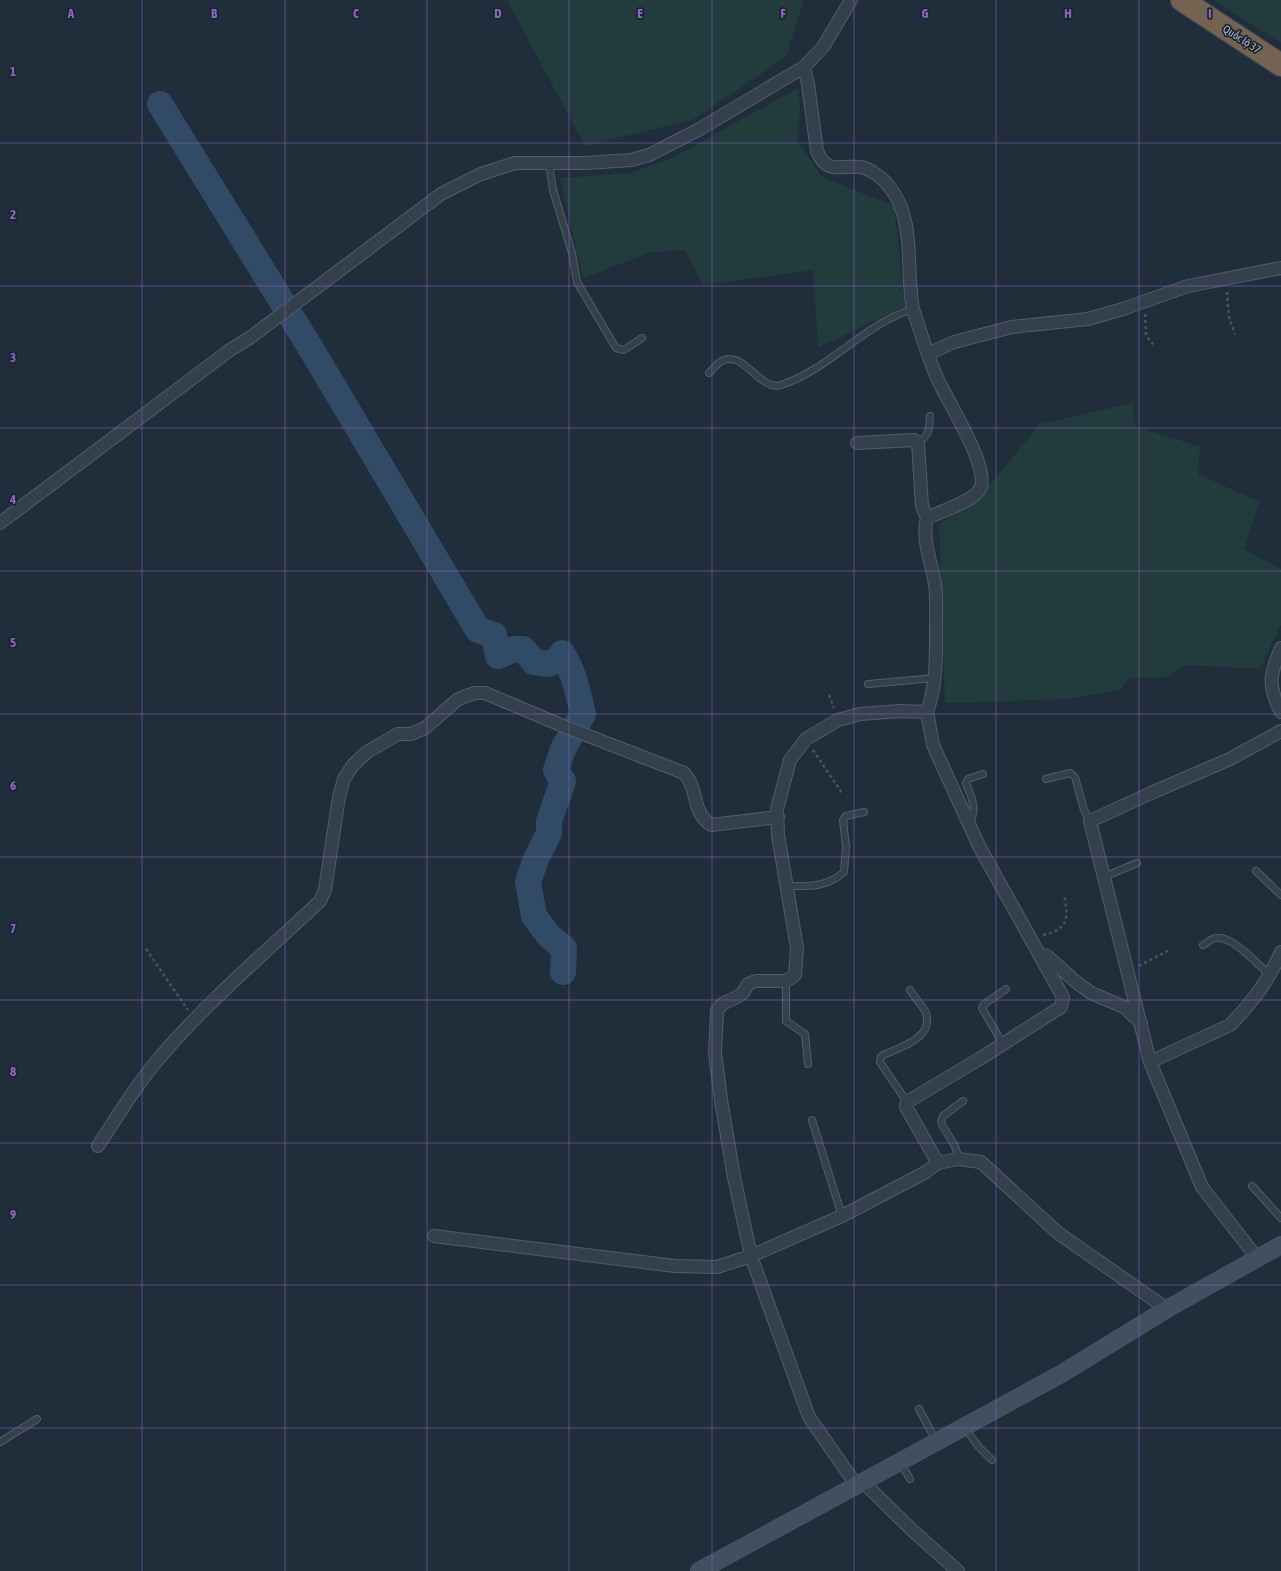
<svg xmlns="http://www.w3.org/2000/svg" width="1281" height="1571" viewBox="0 0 1281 1571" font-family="'Asap Condensed',sans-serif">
  <rect width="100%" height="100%" fill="#202e3c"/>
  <path fill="#223c3d" d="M507,0H804L786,57L694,119L585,146Z
    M1213,0H1281V43Z
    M798,88L800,105L798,142L822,177L894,206L905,306L818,348L813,270L703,285L685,250L652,252L583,278L560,178L631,173L674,157Z
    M1133,403L1135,426L1200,447L1198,474L1259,502L1244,549L1281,569V624L1260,669L1184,665L1166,677L1130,678L1120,690L1069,699L945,703L939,524L967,507L994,480L1040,424Z"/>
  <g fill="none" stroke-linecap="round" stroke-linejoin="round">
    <path stroke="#314b66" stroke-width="26" d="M160,104L313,352L478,630L494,635L498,656L514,649H523L534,662L547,664L558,660L562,653C574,672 578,693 583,714L563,749L556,770L563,781L549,821V833L536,859L528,882L534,916L549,936L564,948L563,972"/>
    <defs>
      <path id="lane" d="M549,163L553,190L572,253L577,282L616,348L624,350L642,338
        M709,373C712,370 716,365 720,362C743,347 759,392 781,385C830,369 864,324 913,309
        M918,443C930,434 929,430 930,416
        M868,684L935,678
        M1046,779L1070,773L1075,777L1084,810L1090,821
        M969,824C978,808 972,799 966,783L968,779L983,774
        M1256,871L1281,895
        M1104,877L1137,863
        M786,886C809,886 826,888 844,872L846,847L843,820L846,816L864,812
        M1203,945C1207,943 1212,938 1216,938C1232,935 1258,965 1269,974
        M786,981V1021L805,1034L808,1064
        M1003,1044L982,1008L983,1005L1006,989
        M907,1102L880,1062L881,1056C898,1048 934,1039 926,1013C923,1006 914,997 910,990
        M812,1120L842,1216
        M958,1159C959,1147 946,1134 941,1122L943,1116L963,1101
        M1252,1186L1281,1218
        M919,1409L936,1441
        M965,1428L978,1446L992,1460
        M0,1442L37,1419
        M900,1462L910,1479"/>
      <path id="street" d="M804,67L808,84L817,151C827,175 840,165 860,167C869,168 883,178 888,185C917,219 905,269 913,309C921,333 928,358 938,380C948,402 991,469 980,489C974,501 940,512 927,518
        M928,354L954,342L1012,327L1088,319L1123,309L1188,286L1281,268
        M857,443L914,440L918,443L922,506L927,518C921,538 932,564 935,584C937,598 936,613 936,627C936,656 937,684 927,712L900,711L860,714L838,720L806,739L790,760L777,809L778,835L797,948L795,975L786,981H756L748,984L743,993L737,997L722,1004L717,1011L715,1053L721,1100L734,1177L751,1256L809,1417L857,1486
        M0,523L230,350L251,337L441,194L481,174L515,163H586L631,160L649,155L698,130L804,67L823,47L851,0
        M1281,648C1270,674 1267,685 1281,712
        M927,712L933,745L979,846L1063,997L1061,1007L981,1058L907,1102L906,1107L938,1163
        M1042,955L1047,956L1076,982L1091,993L1124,1007L1141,1023
        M1150,1062L1230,1025C1251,1004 1270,978 1281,952
        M98,1146C118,1115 137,1084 161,1056C209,1000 266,952 320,901L325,890L339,797L344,779L353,765L367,752L398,734H411L425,728L457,700L466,696L475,693H485L568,728L684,773C699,789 691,812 711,825L778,817
        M434,1236L675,1266L717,1267L751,1256L842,1216L926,1172L938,1163L958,1159L981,1162L1058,1233L1167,1309
        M1257,1258L1202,1187L1150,1062L1090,821L1151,793L1230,759L1281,731
        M863,1482L913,1531L958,1571"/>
      <path id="secondary" d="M699,1571L1061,1374L1167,1309L1281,1245"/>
      <path id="highway" d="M1182,0L1281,65"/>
    </defs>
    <use href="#lane" stroke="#525d6a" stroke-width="8"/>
    <use href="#street" stroke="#525d6a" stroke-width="14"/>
    <use href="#secondary" stroke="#525d6a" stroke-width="18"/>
    <use href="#highway" stroke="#3f4a57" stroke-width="24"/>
    <path stroke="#40595b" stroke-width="2.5" stroke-dasharray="3 3" stroke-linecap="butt" d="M1227,292L1229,318L1235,334
      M1145,314L1146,335L1155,347
      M829,695L834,708
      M813,750L842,793
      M1043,935C1070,929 1068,917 1064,894
      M146,949L188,1010
      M1139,966L1171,949"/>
    <use href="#lane" stroke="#34404c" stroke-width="6"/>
    <use href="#street" stroke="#34404c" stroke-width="12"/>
    <use href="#secondary" stroke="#414f60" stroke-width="17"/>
    <use href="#highway" stroke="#736350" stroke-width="22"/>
  </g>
  <path fill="none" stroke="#9065c3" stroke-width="1" stroke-opacity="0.55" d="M142,0V1571M285,0V1571M427,0V1571M569,0V1571M712,0V1571M854,0V1571M996,0V1571M1139,0V1571M0,143H1281M0,286H1281M0,428H1281M0,571H1281M0,714H1281M0,857H1281M0,1000H1281M0,1143H1281M0,1285H1281M0,1428H1281"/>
  <g text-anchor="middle" stroke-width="3.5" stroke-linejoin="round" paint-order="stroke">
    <g font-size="11" fill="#afbac8" stroke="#192531">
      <text transform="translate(1242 39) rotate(33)" y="4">Quốc lộ 37</text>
    </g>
  </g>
  <g font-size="13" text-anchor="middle" font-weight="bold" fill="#9065c3" stroke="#192531" stroke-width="3.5" stroke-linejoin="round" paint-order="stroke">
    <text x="71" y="18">A</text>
    <text x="214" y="18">B</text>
    <text x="356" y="18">C</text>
    <text x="498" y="18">D</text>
    <text x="640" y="18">E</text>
    <text x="783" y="18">F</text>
    <text x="925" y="18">G</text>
    <text x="1068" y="18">H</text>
    <text x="1210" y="18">I</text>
    <text x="13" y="76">1</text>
    <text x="13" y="219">2</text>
    <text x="13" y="362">3</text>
    <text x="13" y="504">4</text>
    <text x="13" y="647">5</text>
    <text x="13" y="790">6</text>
    <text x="13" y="933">7</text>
    <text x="13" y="1076">8</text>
    <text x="13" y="1219">9</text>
  </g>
</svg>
